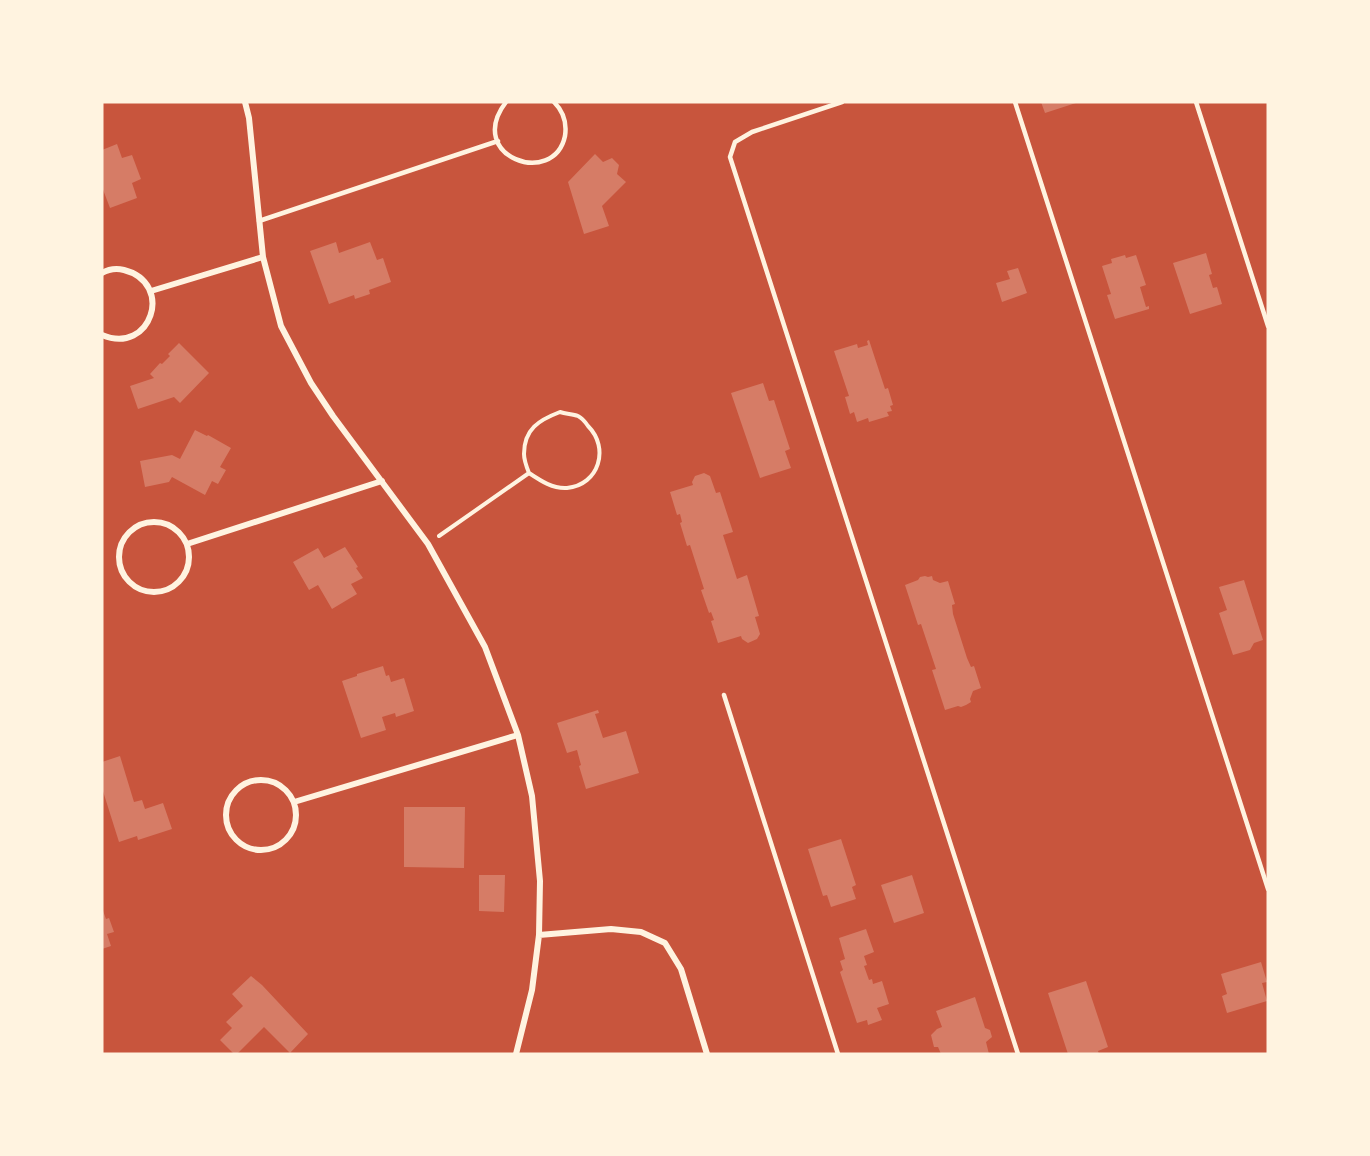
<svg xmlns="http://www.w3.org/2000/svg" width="1370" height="1156" viewBox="0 0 1370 1156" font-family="Arial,sans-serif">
  <rect width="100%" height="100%" fill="#c8553d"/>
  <path fill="#d67c66" d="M1041,102H1079L1045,113Z
    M117,144L122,158L132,155L141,179L132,183L137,198L110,208L102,187V150Z
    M595,154L603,162L612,158L619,165L617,174L626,182L602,206L609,226L584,234L568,182Z
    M336,242L339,253L370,242L377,260L383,258L391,282L369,290L370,294L355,299L354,295L329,304L310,251Z
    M1206,253L1212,274L1209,275L1213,288L1217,287L1222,304L1190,314L1173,263Z
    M1125,255L1126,258L1136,255L1146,285L1140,287L1146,307L1149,306V309L1115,319L1107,295L1111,294L1102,266L1112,263L1111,259Z
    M1018,268L1027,293L1002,302L996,283L1010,279L1007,271Z
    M869,340L885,389L888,388L893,405L890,406L892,411L887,412L889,416L869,422L868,418L857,422L854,412L850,414L845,397L849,396L834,351L857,344L858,348L868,345L867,341Z
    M179,343L209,373L180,403L174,397L138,409L130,386L154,378L150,374L160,363L162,364L170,356L168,354Z
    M763,383L769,401L774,400L790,449L785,451L791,468L760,478L731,393Z
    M195,430L207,436L208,435L231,448L220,467L226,470L218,484L212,481L205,495L172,477L169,482L145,487L140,461L172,455L180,459Z
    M704,473L710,476L716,493L720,492L733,532L723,535L737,579L747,575L759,616L755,617L760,634L757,639L748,643L742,639L741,636L718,643L711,621L714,620L711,612L709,613L701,590L704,589L690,545L687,546L680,523L682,522L680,514L677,515L670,492L693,485L692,482L695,476Z
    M345,547L358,567L356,568L363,578L351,584L357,594L332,609L318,585L309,590L293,562L318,548L324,558Z
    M925,576L928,577L932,576L933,580L940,583L948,581L955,604L952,605L953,614L967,658L971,667L974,666L981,688L973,691L970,699L971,702L966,705L961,707L958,706L945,710L932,670L936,669L921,624L918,625L905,585L918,580L920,577Z
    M1244,580L1263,640L1254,643L1250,650L1233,655L1219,613L1227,610L1219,587Z
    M383,666L386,676L389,675L391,682L404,678L414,711L396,717L395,713L382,717L386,730L361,738L342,681L357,676V674Z
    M598,710L599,713L595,714L603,738L626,731L639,773L586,789L579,766L581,765L577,750L567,753L557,723Z
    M120,756L134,802L142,800L145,809L163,803L172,829L138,840L137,836L119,842L102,788V762Z
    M404,807H465L464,868L404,867Z
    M841,839L856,885L852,887L856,899L831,907L827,895L823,896L808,849Z
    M479,875H505L504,912L479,911Z
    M912,875L924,913L894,923L881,885Z
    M102,908L106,919L109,918L114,932L107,934L111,946L102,949Z
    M866,929L874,952L864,956L867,965L864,966L869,980L872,979L873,984L882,981L889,1004L877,1008L882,1020L868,1025L867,1020L857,1023L840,972L843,970L840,961L845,959L839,938Z
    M1261,962L1267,982L1262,983L1267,1001L1227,1013L1222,996L1227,994L1221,974Z
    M251,976L262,985L308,1034L290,1053L264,1027L237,1054H234L220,1040L232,1028L226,1022L243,1006L232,994Z
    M1086,981L1108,1047L1098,1051L1099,1054H1068L1048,993Z
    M975,997L985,1028L990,1030L992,1037L986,1042L989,1054H941L938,1047H934L931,1035L937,1029L942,1027L936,1011Z"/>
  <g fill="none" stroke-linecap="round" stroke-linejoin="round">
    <path stroke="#fff3e0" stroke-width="4" d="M560,412C566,414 573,414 578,416C582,418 586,423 588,426C610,448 599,485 567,488C553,489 541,481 529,473C527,468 524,460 524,454C524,429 539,420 560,412Z
      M439,536L529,473"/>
    <path stroke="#fff3e0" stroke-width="4.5" d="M506,102C464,157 554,188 565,136C567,123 564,112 554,102
      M842,102L752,132L735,142L730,157L1018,1054
      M1015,102L1268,889
      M1196,102L1268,326
      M259,221L498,141
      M724,695L838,1054"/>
    <path stroke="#fff3e0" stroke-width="6" d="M245,102L249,118L263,257L281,326L311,383L333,416L428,544L485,647L518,735L532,796L540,881L539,935L532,990L516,1054
      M102,273C109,269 116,268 124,270C175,283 151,356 102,335
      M151,291L263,257
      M119 557a35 35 0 1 1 70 0a35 35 0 1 1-70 0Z
      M187,544L382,481
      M226 815a35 35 0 1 1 70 0a35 35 0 1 1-70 0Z
      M294,802L518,735
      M539,935L611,929L641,932L665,943L681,969L707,1054"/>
  </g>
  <rect width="1370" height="1156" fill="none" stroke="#fff3e0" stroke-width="207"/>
</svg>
